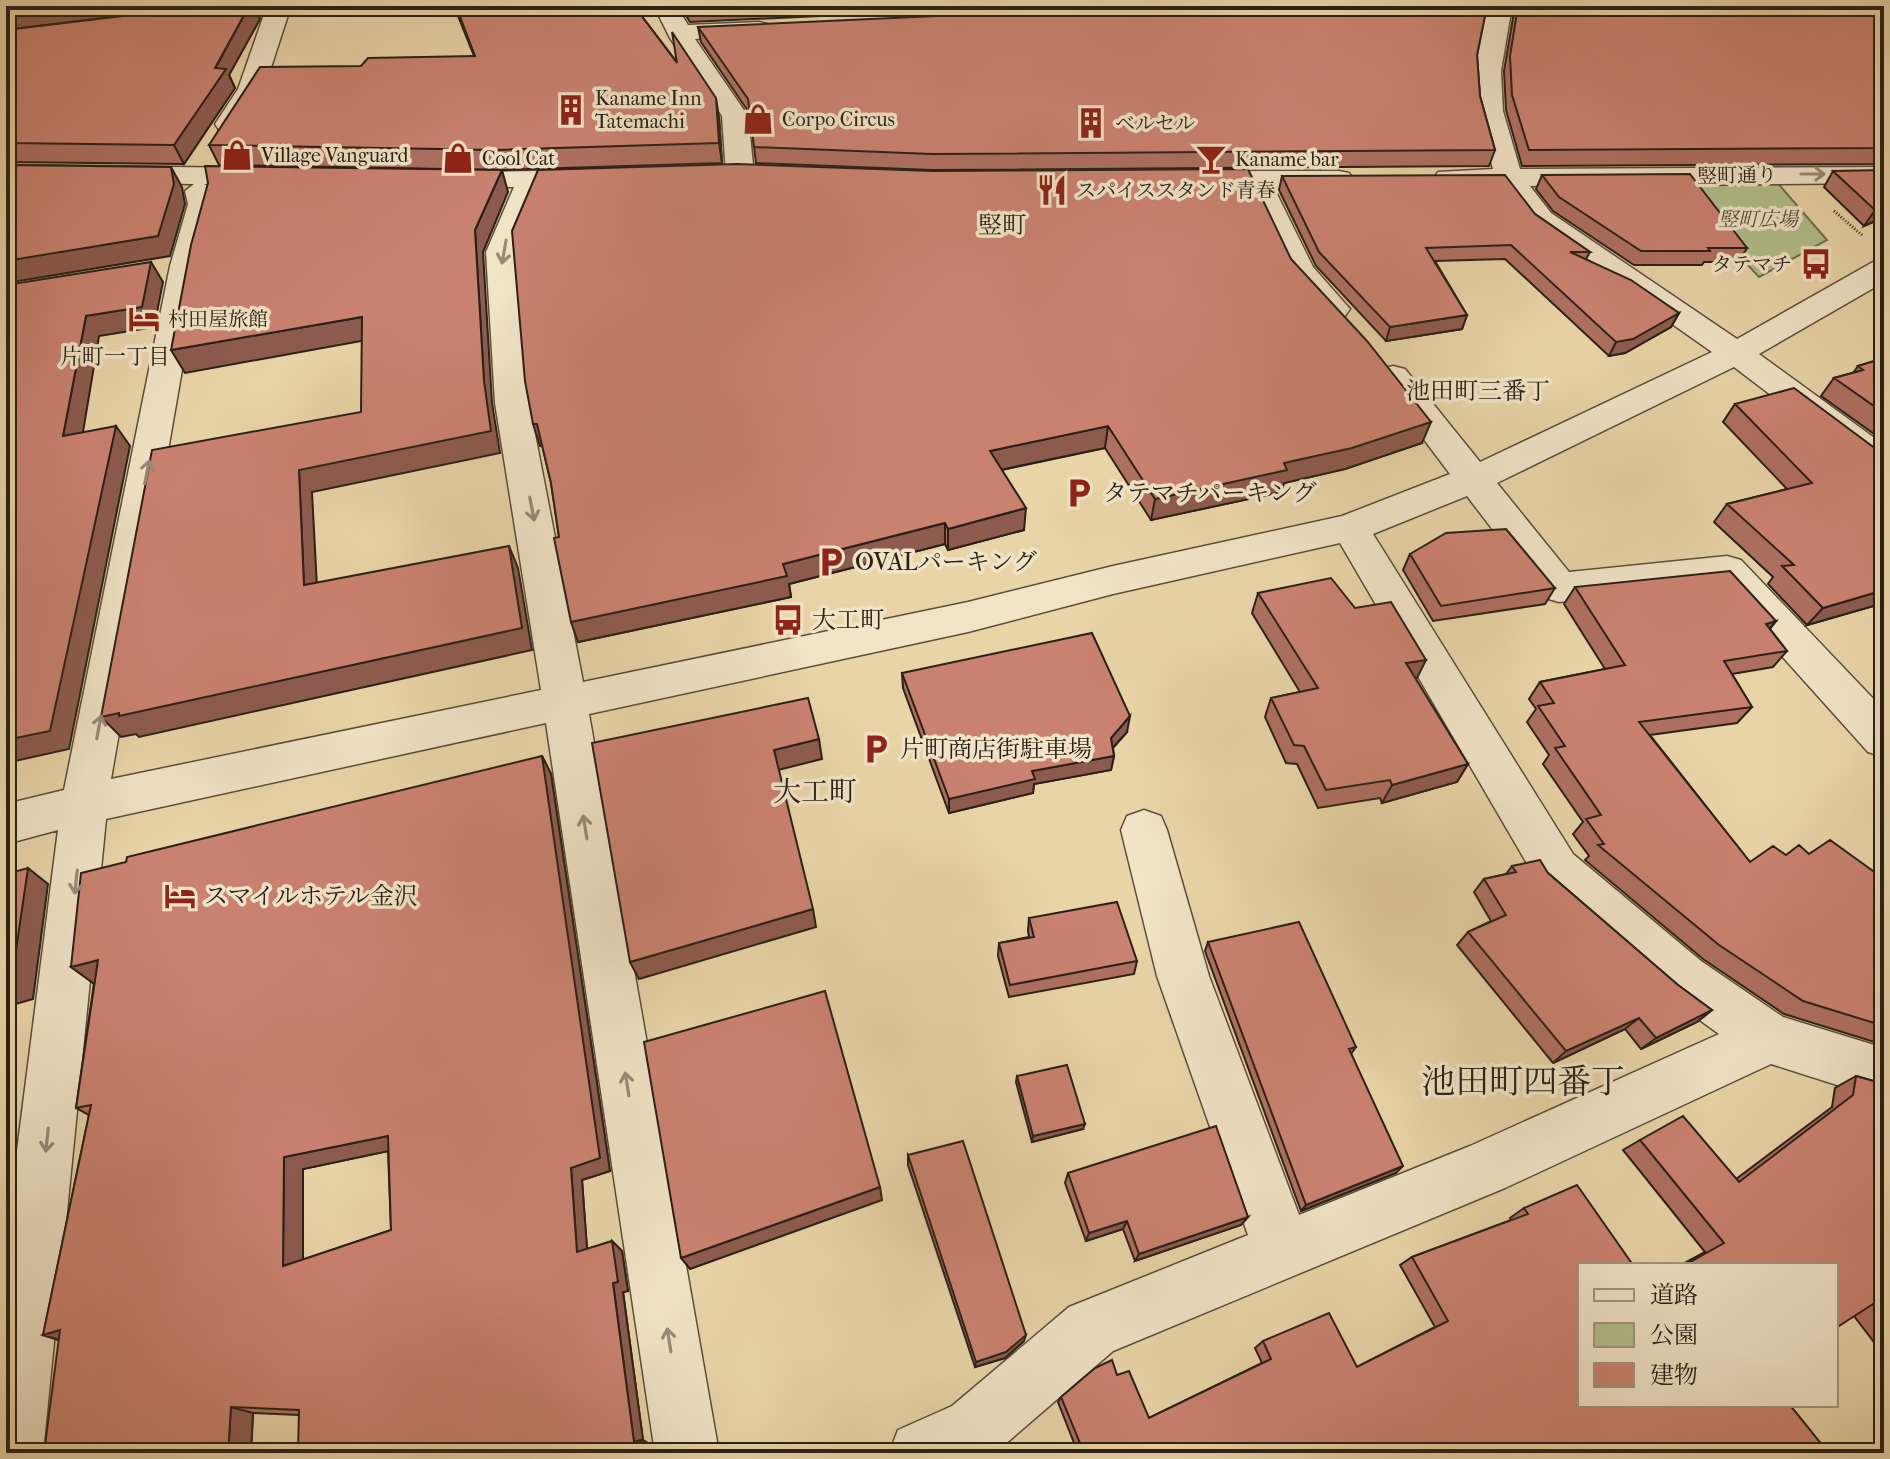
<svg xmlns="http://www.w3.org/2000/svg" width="1890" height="1459" viewBox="0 0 1890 1459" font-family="'IM FELL French Canon','Noto Serif JP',serif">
  <rect width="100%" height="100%" fill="#e9d4a8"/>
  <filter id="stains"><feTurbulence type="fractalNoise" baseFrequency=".0025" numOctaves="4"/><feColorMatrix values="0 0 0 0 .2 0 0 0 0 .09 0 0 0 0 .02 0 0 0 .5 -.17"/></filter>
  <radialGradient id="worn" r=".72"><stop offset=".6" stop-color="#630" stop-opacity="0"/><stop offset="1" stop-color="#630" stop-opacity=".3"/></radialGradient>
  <path fill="#b1be8b" stroke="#6e6f51" stroke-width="2" d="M1669,180H1775L1827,240L1759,277Z"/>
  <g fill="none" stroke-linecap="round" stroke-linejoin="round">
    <defs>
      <path id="minor" d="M267,6H291L264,89L237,130H219L215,124L238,89Z
        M970,6H994L997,18L993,23H977Z
        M1488,6H1512L1501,71L1503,111L1520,169L1884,167V183L1530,186L1551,213L1737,339L1873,262L1884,260V282L1759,354L1884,445V475L1871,471L1734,367L1497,483L1569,572L1727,556L1741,560L1884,710V757L1868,752L1718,585L1559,602L1545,598L1467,496L1373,534L1573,854L1701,961L1783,1017L1884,1048V1100L1771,1064L1505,1188L1113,1351L995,1453H889L898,1430L952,1406L1069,1307L1248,1235L1157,976L1121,830L1127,816L1144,810L1161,816L1167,830L1209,976L1299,1215L1470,1146L1719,1034L1665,995L1539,884L1340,543L1113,594L968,632L589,714L719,1453H655L546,723L106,819L43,1453H6V1237L58,830L6,844V804L64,790L170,266L188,204L185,191L194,184L6,181V165L264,168L274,170L278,176L274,182L204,184C228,194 206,246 200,266L111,779L541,690L495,403L486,252L514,187H444L434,185L430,179L434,173L595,170L605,172L609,178L605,184L543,187L516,252L529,403L583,682L968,602L1113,566L1342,516L1450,474L1376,376L1381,369L1393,366L1405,369L1480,462L1712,352L1531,225L1501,186L1438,184L1434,178L1438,172L1493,169L1477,111L1475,71Z
        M661,7H677L688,25L759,22L767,24L771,29L767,34L759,36L695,39L748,116L754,174L750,180L740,182L730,180L726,174L722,116L670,38L657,12Z
        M1256,171H1339L1349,173L1353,179L1349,185L1339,187L1274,188L1313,267L1350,309L1345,316C1298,327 1262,222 1246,188L1182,186L1178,180L1182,174L1192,172Z"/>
    </defs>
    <use href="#minor" stroke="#5a4d3b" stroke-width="3"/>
    <path stroke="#2a2017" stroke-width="3" stroke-dasharray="1 2" stroke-linecap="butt" d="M1834,211L1863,236"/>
    <use href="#minor" fill="#f1e3c6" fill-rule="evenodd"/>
  </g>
  <path fill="#ae7060" stroke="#2a2017" stroke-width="2" fill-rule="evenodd" d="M206,6H254L260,19L229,75L235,88L184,164L6,162V30Z
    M454,6H634L719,117L722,163L502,170L219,165L209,145L361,66L474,56Z
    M680,6H1036L690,22Z
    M1515,6H1873L1884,10V164L1522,166L1506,110L1504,71Z
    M698,27L1477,55L1480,96L1495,150L1489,166L932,170L756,163L750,114L701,42Z
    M1833,171L1884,217L1864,226L1824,187Z
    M1542,175L1747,248L1739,262H1704L1702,265H1634L1553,211L1536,189Z
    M1282,176L1535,214L1590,252L1586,259L1679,313L1671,327L1625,353L1609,356L1505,259L1435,261L1467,315L1462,329L1386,341L1316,266L1279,190Z
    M1291,259L1422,443L1345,469L1284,483L1281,492L1151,520L1105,448L1002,470L1024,530L948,550L945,544L789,584L791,597L578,642L559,537L551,483L542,445L540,446Z
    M1884,334V347L1878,348L1876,344Z
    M1884,358V441L1821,396L1834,378L1853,373L1858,366Z
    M1735,404L1884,455V603L1807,625L1768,584L1773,577L1714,522L1727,504L1787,489L1723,422Z
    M1410,554L1555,588L1545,604L1433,621L1403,570Z
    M1575,587L1776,621L1770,629L1787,651L1773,667L1732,674L1752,707L1737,723L1650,735L1750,862L1786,855L1809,854L1884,879V1045L1784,1014L1703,959L1585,860L1589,856L1573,834L1583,822L1543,764L1549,755L1527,722L1536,709L1529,699L1540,682L1605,669L1564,604Z
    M1258,593L1355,608L1416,680L1468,764L1457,782L1382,803L1380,798L1318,808L1297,764L1286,763L1265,717L1271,698L1300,692L1252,613Z
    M902,673L1127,732L1113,748L1114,756L1111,770L1034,784L1033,793L949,813L903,688Z
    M542,756L551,774L610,1171L582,1180L587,1249L612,1241L622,1251L628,1291L623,1292L643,1440L651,1445L299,1415L253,1413L251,1453L58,1340L43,1335L89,1115L76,1108L94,983H93L71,967ZM388,1151L391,1230L303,1260V1169Z
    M1512,866L1548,873L1678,985L1712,1010L1697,1022L1641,1049L1625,1029L1553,1063L1457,945L1468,932L1491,921L1474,892L1484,879L1506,874Z
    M1029,918L1137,961L1134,974L1009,997L998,956L999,943L1029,937L1028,931Z
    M1208,942L1356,1047L1351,1054L1396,1173L1301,1211L1205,951Z
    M1017,1076L1083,1129L1032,1142L1016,1082Z
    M1856,1076L1884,1084V1344L1877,1346L1854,1316L1836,1265H1681L1705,1252L1623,1150L1640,1140L1736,1179L1832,1107L1835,1088Z
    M908,1155L1024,1341L1005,1358L975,1367L908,1165Z
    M1068,1173L1248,1217L1241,1225L1135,1261L1123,1229L1086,1241L1065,1183Z
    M1524,1208L1580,1265L1824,1453H1078L1058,1402L1061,1397L1117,1375L1149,1418L1262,1363L1255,1348L1263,1341L1357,1367L1435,1327L1400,1265L1412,1257L1511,1220L1510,1218Z"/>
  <path fill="#8d5b4e" stroke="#2a2017" stroke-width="2" d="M43,6H199L6,30V10Z
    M249,6H254L260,19L229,75L235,88L184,164L174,145Z
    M716,98L719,117L722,163L719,143Z
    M171,167L182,187L185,204L170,256L6,283V261Z
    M502,170L508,192L483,252L492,403L500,453L312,492L318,607L304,585L299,470L484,381L475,230Z
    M1884,206V217L1864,226L1875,210Z
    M151,262L163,282L154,327L99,336L79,456L63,436L86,316Z
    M1679,313L1671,327L1625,353L1609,356L1616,342Z
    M1467,315L1462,329L1386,341L1390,327Z
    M362,317L372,339L185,373L171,350Z
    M1431,422L1422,443L1345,469L1284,483L1281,492L1151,520L1155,499Z
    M533,424H537L545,445L540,446Z
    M116,426L130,446L69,749L6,763V740Z
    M1108,426L1105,448L990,472V451Z
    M1026,508L1024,530L948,550V529Z
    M945,523V544L789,584L791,597L578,642L571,622L783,564Z
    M509,546L518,568L532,650L139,737L136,734L121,737L101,717Z
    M1884,590V603L1807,625L1823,608Z
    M1776,621L1762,638L1766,624Z
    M1426,660L1416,680L1406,663Z
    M1130,716L1127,732L1108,753L1111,738Z
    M819,739L822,759L778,770L774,750Z
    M542,756L551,774L610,1171L582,1180L588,1262L577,1252Z
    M1114,756L1111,770L1034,784L1033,793L949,813V799L1032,771Z
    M1468,764L1457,782L1382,803L1392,785Z
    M28,868L48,884L33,999L12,1005L6,1034V986Z
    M813,909L816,927L639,979L630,962Z
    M98,960L119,976L93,983L71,967Z
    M1712,1010L1697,1022L1641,1049L1656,1038Z
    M1639,1018L1625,1029L1553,1063L1566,1051Z
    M1085,1124L1083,1129L1032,1142L1033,1136Z
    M388,1136L403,1148L303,1169V1276L283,1266L284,1157Z
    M6,1150L11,1152L6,1186Z
    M1403,1166L1396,1173L1301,1211L1306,1205Z
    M880,1187L882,1200L690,1269L681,1258Z
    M1248,1217L1241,1225L1135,1261L1139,1254Z
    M1127,1221L1123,1229L1086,1241L1089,1233Z
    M612,1241L622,1251L628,1291L623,1292L643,1440L651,1445L653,1453H645L634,1442L613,1283Z
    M60,1330L70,1343L43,1335Z
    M1026,1335L1024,1341L1005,1358L975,1367L976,1362Z
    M231,1407L253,1413L251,1453H228Z"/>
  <path fill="#ca8270" stroke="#2a2017" stroke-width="2" fill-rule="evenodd" d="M6,6H43L6,10Z
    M206,6H249L215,68L226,69L174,145L6,143V30Z
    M456,6H634L677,63L672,32L716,98L719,143L496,150L209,145L260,67L361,66L368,58L475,56Z
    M1153,6H1487L1477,55L1480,96L1495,150L932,154L754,147L748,99L698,27Z
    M1518,6H1873L1884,10V148L1529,150L1512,95L1510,56Z
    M737,164L932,171L1248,169L1291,259L1367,341L1431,422L1352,448L1284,463L1287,470L1155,499L1108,426L990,451L1026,508L948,529L945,523L783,564L787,576L571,622L554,538L559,537L551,483L537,424H533L525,381L512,231L538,170Z
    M6,165L171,167L174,184L158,236L6,261Z
    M205,166L502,170L475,230L484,381L491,431L299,470L304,585L509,546L522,628L119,716V713L101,717L152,450L361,412L362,317L171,350L191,245L208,183Z
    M1884,170V206L1875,210L1833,171Z
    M1690,174L1747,248H1708L1710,251H1641L1559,197L1542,175Z
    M1505,175L1535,214L1590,252H1570L1631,280L1679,313L1633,339L1616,342L1511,245L1426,248L1467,315L1390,327L1319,252L1282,176Z
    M151,262L142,307L86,316L63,436L116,426L50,731L6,740V285Z
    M1884,358V413L1834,378L1863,370L1858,366Z
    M1794,388L1884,455V590L1823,608L1782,566L1794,565L1727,504L1812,483L1735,404Z
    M1506,529L1555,588L1441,606L1410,554L1446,533Z
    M1730,571L1776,621L1766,624L1787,651L1724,661L1752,707L1639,722L1750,862L1773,846L1786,855L1799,845L1809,854L1830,840L1884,879V1026L1803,1001L1719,945L1598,845L1604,844L1586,819L1601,815L1555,748L1565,746L1538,706L1554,703L1540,682L1625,665L1575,587Z
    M1331,578L1355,608L1391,602L1426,660L1406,663L1468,764L1392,785L1390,780L1326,790L1304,746L1294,745L1271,698L1318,688L1258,593Z
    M1092,633L1130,716L1111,738L1114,756L1032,771L1035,779L949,799L902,673Z
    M808,698L819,739L774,750L813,909L630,962L592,743Z
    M542,756L600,1158L571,1168L577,1252L612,1241L618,1282L613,1283L634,1442L641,1440L645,1453H298L299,1410L231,1407L228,1453H44L60,1330L43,1335L91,1105L76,1108L98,960L71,967L81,873L126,862L127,857ZM388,1136L391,1230L283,1266L284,1157Z
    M1540,860L1548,873L1678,985L1712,1010L1656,1038L1639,1018L1566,1051L1468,932L1506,915L1484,879L1516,872L1512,866Z
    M28,868L11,985L6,986V874Z
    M1117,902L1137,961L1010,985L999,943L1034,937L1029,918Z
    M1299,922L1356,1047L1349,1049L1403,1166L1306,1205L1208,942Z
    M825,991L880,1187L681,1258L644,1042Z
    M1067,1065L1085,1124L1033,1136L1017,1076Z
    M1856,1076L1884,1084V1317L1873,1304L1836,1328V1265H1685L1724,1243L1640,1140L1683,1116L1739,1182L1853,1095Z
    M1216,1126L1248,1217L1139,1254L1127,1221L1089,1233L1068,1173Z
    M963,1141L1026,1335L1006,1352L976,1362L908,1155Z
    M1577,1185L1633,1265H1580V1405H1790L1827,1451L1824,1453H1084L1061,1397L1095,1368L1112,1360L1117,1375L1129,1371L1149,1418L1271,1359L1263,1341L1329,1313L1357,1367L1448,1321L1412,1257L1528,1214L1524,1208Z"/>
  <defs><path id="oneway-shaft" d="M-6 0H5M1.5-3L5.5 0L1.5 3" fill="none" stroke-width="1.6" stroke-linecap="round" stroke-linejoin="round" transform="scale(2)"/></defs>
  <g stroke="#978b77">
    <use href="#oneway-shaft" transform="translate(1813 174)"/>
    <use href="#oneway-shaft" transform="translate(504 252) rotate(100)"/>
    <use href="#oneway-shaft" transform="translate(147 472) rotate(-79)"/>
    <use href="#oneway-shaft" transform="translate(532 509) rotate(79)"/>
    <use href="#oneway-shaft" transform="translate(99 727) rotate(-79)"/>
    <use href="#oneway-shaft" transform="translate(585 827) rotate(-99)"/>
    <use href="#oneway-shaft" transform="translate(76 882) rotate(96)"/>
    <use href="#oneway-shaft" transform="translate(627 1084) rotate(-99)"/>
    <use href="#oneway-shaft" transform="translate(47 1140) rotate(96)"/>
    <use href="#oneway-shaft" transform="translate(669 1340) rotate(-99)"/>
  </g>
  <defs>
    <symbol id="building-bare" viewBox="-9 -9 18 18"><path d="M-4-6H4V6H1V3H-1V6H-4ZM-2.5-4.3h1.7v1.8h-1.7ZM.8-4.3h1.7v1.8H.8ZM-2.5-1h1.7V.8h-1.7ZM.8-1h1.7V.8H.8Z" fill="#8f2418" stroke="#f1e3c6" stroke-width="2.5" paint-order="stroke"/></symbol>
    <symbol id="shop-bare" viewBox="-9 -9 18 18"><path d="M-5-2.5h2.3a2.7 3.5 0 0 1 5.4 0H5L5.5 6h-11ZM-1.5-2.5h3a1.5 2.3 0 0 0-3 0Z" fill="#8f2418" stroke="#f1e3c6" stroke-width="2.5" paint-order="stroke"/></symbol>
    <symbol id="bar-bare" viewBox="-9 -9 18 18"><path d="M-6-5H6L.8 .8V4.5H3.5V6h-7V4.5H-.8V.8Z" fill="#8f2418" stroke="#f1e3c6" stroke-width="2.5" paint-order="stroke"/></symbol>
    <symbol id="restaurant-bare" viewBox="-9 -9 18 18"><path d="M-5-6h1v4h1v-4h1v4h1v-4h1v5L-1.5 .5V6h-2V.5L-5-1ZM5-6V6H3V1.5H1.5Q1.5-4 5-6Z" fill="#8f2418" stroke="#f1e3c6" stroke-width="2.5" paint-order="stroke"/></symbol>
    <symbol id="bus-bare" viewBox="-9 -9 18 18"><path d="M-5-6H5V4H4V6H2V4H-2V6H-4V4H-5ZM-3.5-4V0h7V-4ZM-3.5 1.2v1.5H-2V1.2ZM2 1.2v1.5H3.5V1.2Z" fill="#8f2418" stroke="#f1e3c6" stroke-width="2.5" paint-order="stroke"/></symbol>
    <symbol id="hotel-bare" viewBox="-9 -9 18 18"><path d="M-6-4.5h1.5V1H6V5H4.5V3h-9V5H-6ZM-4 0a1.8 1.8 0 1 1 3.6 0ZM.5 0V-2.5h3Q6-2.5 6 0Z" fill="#8f2418" stroke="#f1e3c6" stroke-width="2.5" paint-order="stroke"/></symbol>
    <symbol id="parking-bare" viewBox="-9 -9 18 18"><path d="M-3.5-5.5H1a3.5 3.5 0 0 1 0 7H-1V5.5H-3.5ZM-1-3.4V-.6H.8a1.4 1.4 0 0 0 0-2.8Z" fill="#8f2418" stroke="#f1e3c6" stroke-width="2.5" paint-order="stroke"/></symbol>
  </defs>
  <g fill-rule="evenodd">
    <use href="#building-bare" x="549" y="88" width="44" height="44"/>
    <use href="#shop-bare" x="736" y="97" width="44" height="44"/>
    <use href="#building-bare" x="1069" y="101" width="44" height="44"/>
    <use href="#shop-bare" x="215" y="133" width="44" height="44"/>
    <use href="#shop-bare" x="436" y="136" width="44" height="44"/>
    <use href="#bar-bare" x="1189" y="137" width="44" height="44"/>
    <use href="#restaurant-bare" x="1030" y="168" width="44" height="44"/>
    <use href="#bus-bare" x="1794" y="242" width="44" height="44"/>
    <use href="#hotel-bare" x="122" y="297" width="44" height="44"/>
    <use href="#parking-bare" x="1057" y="471" width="44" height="44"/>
    <use href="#parking-bare" x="809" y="540" width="44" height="44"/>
    <use href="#bus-bare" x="766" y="598" width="44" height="44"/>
    <use href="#parking-bare" x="854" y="727" width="44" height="44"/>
    <use href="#hotel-bare" x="158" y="874" width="44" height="44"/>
  </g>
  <g text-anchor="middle" stroke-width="7" stroke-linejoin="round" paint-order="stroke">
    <g font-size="20" fill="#2a2017" stroke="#f1e3c6" text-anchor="start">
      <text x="595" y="105">Kaname Inn<tspan x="595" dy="23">Tatemachi</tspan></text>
      <text x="782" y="126">Corpo Circus</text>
      <text x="1115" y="130">ベルセル</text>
      <text x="261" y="162">Village Vanguard</text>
      <text x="482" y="165">Cool Cat</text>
      <text x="1235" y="166">Kaname bar</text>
      <text x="1076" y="197">スパイススタンド青春</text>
      <text x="1792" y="271" text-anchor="end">タテマチ</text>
      <text x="168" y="326">村田屋旅館</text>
    </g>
    <g font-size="20" fill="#2a2017" stroke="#f1e3c6">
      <text transform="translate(1737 175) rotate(-1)" y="7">竪町通り</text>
    </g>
    <g font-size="20" font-style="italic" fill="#524f3a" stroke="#f1e3c6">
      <text x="1758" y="226">竪町広場</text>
    </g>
    <g font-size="22" fill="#2a2017" stroke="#f1e3c6">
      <text x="115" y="364">片町一丁目</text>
    </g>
    <g font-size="24" fill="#2a2017" stroke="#f1e3c6">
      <text x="1002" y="233">竪町</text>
      <text x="1478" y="399">池田町三番丁</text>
    </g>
    <g font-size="24" fill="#2a2017" stroke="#f1e3c6" text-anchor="start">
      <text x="1103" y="501">タテマチパーキング</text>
      <text x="855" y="570">OVALパーキング</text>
      <text x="812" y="628">大工町</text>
      <text x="900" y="757">片町商店街駐車場</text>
      <text x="204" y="904">スマイルホテル金沢</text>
    </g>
    <g font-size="28" fill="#2a2017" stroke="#f1e3c6">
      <text x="815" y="801">大工町</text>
    </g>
    <g font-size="34" fill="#2a2017" stroke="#f1e3c6">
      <text x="1523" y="1093">池田町四番丁</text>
    </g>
  </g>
  <rect width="1890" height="1459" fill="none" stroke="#e9d4a8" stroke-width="32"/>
  <rect x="8" y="8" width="1874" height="1443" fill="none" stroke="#2a2017" stroke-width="4"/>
  <rect x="16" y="16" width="1858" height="1427" fill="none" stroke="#2a2017" stroke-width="2"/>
  <rect x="1578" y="1263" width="260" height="144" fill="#f1e3c6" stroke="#a19580" stroke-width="2"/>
  <rect x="1594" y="1289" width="40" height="12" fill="#f1e3c6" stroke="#a19580" stroke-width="2"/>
  <text x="1650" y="1303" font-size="24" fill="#2a2017">道路</text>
  <rect x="1594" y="1323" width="40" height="24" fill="#b1be8b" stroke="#a19580" stroke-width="2"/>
  <text x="1650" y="1343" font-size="24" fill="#2a2017">公園</text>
  <rect x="1594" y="1363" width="40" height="24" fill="#ca8270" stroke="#a19580" stroke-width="2"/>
  <text x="1650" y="1383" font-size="24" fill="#2a2017">建物</text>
  <rect width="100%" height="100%" filter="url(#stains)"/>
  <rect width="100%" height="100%" fill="url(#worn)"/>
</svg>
